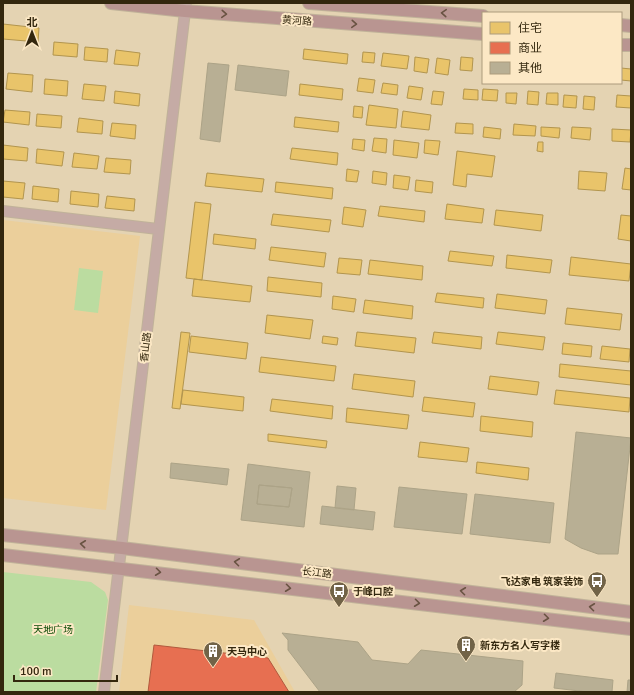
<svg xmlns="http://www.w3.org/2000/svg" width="634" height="695" viewBox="0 0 634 695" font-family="Signika,'Noto Sans SC',sans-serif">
  <rect width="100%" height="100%" fill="#e4d3b2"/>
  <path fill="#ebcf9b" d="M3,220L140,236L106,510L3,498Z
    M129,605L254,620L295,692H119Z"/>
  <path fill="#bbdca0" d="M79,268L103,271L98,313L74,310Z
    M3,572L91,582L105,592L108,600L96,692H3Z"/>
  <path fill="#e9c46a" stroke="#b2954e" d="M3,24L39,28L38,42L3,39Z
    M54,42L78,44L77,57L53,55Z
    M85,47L108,49L107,62L84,60Z
    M304,49L348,54L347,64L303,59Z
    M116,50L140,53L138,66L114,64Z
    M363,52L375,53L374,63L362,62Z
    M383,53L409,56L407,69L381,66Z
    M415,57L429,59L427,73L414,71Z
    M461,57L473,58L472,71L460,70Z
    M437,58L450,60L448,75L435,73Z
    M621,68L631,69V81L621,80Z
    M8,73L33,75L32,92L6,89Z
    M359,78L375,80L373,93L357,91Z
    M45,79L68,81L67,96L44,94Z
    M383,83L398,85L397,95L381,93Z
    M84,84L106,86L104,101L82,99Z
    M300,84L343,89L342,100L299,95Z
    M409,86L423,88L421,100L407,98Z
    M464,89L478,90V100L463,99Z
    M483,89L498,90L497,101L482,100Z
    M115,91L140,94L139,106L114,103Z
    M433,91L444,92L442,105L431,104Z
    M528,91L539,92L538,105L527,104Z
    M506,93H517L516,104L506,103Z
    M547,93H558V105L546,104Z
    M564,95L577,96L576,108L563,107Z
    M617,95L631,96V108L616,107Z
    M584,96L595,97L594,110L583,109Z
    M369,105L398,109L396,128L366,125Z
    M354,106L363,107L362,118L353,117Z
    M5,110L30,112L29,125L3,122Z
    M403,111L431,115L429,130L401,127Z
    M37,114L62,116L61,128L36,126Z
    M295,117L339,122L338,132L294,127Z
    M79,118L103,121L102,134L77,132Z
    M112,123L136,125L135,139L110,136Z
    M456,123L473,124V134L455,133Z
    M514,124L536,126L535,136L513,135Z
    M484,127L501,129L500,139L483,137Z
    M541,127L560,128L559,138L541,136Z
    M572,127L591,128L590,140L571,138Z
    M612,129L631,130L630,142L612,141Z
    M374,138L387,139L386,153L372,151Z
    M353,139L365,140L364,151L352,149Z
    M394,140L419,143L417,158L393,155Z
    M425,140L440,141L438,155L424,153Z
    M538,142H543V152L537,151Z
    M3,145L28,148L27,161L3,159Z
    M292,148L338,153L337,165L290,159Z
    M37,149L64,152L62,166L36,163Z
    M457,151L495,156L492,177L467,174L466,187L453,185Z
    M74,153L99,156L97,169L72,167Z
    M106,158L131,160L130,174L104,172Z
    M625,168L631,169V190L622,189Z
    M347,169L359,171L357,182L346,181Z
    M373,171L387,173L386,185L372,183Z
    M579,171L607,173L605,191L578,189Z
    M207,173L264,179L262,192L205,186Z
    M394,175L410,177L408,190L393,188Z
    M416,180L433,182L432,193L415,191Z
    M3,181L25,183L23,199L3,197Z
    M276,182L333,188L332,199L275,192Z
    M33,186L59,189L58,202L32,199Z
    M71,191L99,194L98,207L70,204Z
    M107,196L135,199L134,211L105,208Z
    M195,202L211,204L202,280L186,278Z
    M447,204L484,209L482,223L445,219Z
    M380,206L425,211L424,222L378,216Z
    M344,207L366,210L363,227L342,224Z
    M496,210L543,215L541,231L494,225Z
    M273,214L331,220L329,232L271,225Z
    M621,215L631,216V241L618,239Z
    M214,234L256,239L255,249L213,244Z
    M271,247L326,253L324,267L269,260Z
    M450,251L494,256L492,266L448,261Z
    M507,255L552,260L550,273L506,268Z
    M571,257L631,264L629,281L569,275Z
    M339,258L362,260L360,275L337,273Z
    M370,260L423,266L422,280L368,274Z
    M268,277L322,283L321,297L267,291Z
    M194,279L252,286L250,302L192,296Z
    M437,293L484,298L483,308L435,302Z
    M497,294L547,300L545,314L495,308Z
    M333,296L356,299L354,312L332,309Z
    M365,300L413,306L412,319L363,313Z
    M567,308L622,314L620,330L565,324Z
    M267,315L313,320L310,339L265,333Z
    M181,332L190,333L180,409L172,408Z
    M357,332L416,338L414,353L355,346Z
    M434,332L482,337L481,349L432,343Z
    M498,332L545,337L543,350L496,344Z
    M191,336L248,343L246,359L189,352Z
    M323,336L338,338L337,345L322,343Z
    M563,343L592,346L591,357L562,354Z
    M602,346L630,349L629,362L600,359Z
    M261,357L336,366L334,381L259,372Z
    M560,364L631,371V385L559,377Z
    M354,374L415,381L413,397L352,389Z
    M490,376L539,382L537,395L488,389Z
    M183,390L244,397L243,411L181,404Z
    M556,390L630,398L629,412L554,404Z
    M424,397L475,403L473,417L422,411Z
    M272,399L333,406L332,419L270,411Z
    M347,408L409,415L407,429L346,422Z
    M481,416L533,422L532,437L480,431Z
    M268,434L327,441L326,448L268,441Z
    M420,442L469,448L467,462L418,457Z
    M477,462L529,468L528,480L476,473Z"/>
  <path fill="#e76f51" stroke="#b1593d" d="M154,645L268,658L289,692H148Z"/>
  <path fill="#b8af94" stroke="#aca387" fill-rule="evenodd" d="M208,63L229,65L220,142L200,139Z
    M238,65L289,71L286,96L235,90Z
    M576,432L631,438L618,554H598L581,548L565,539Z
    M171,463L229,469L227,485L170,478Z
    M248,464L310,472L304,527L241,520ZM259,485L292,488L289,507L257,504Z
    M259,485L292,488L289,507L257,504Z
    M337,486L356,488L354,510L335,508Z
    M399,487L467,494L462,534L394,527Z
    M475,494L554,503L550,543L470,534Z
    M322,506L375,512L373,530L320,524Z
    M282,633L358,642L372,660L408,664L421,650L523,661L522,685L514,692H320L288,650V640Z
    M556,673L613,680L612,692H588L554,688Z
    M628,680H631V692H627Z"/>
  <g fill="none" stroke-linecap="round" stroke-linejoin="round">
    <defs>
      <path id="tertiary" d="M3,211L158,229
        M104,692L186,3"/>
      <path id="primary" d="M111,3L185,11L483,34
        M309,3L483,16
        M621,25L631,26
        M621,45H631
        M3,535L122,548L631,612
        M3,555L631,629"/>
    </defs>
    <use href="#tertiary" stroke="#c0b299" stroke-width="12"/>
    <use href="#primary" stroke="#c0b299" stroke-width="14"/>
    <use href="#tertiary" stroke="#c5aba5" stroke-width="10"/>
    <use href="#primary" stroke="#b99591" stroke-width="12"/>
  </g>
  <defs><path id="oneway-chevron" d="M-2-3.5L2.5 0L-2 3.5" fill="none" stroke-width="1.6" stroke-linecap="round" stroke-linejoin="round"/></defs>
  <g stroke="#695342">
    <use href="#oneway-chevron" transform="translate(444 13) rotate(-176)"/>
    <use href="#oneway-chevron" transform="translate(224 14) rotate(4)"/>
    <use href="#oneway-chevron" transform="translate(354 24) rotate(4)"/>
    <use href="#oneway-chevron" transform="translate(83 544) rotate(-174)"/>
    <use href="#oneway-chevron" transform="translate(237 562) rotate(-173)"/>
    <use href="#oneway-chevron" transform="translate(158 572) rotate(7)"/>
    <use href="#oneway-chevron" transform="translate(288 588) rotate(7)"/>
    <use href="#oneway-chevron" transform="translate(463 591) rotate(-173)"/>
    <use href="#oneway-chevron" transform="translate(417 603) rotate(7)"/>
    <use href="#oneway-chevron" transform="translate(592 607) rotate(-173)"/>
    <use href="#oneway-chevron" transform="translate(546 618) rotate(7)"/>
  </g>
  <defs>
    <symbol id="bus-pin" viewBox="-11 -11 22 30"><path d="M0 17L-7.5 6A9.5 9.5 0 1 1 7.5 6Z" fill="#716347" stroke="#fce8c5"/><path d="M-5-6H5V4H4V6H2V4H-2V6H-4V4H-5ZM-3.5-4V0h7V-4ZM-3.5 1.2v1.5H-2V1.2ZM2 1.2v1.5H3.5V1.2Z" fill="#fff"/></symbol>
    <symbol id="building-pin" viewBox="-11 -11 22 30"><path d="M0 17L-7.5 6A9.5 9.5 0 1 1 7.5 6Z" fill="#716347" stroke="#fce8c5"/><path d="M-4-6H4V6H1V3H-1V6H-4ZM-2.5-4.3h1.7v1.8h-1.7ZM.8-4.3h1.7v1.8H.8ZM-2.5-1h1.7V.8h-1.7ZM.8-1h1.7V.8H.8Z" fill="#fff"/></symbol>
  </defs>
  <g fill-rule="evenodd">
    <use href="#bus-pin" x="586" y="570" width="22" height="30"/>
    <use href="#bus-pin" x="328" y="580" width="22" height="30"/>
    <use href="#building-pin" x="455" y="634" width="22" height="30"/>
    <use href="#building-pin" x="202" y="640" width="22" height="30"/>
  </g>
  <g text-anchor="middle" stroke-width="4" stroke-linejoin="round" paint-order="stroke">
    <g font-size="10" fill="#33270e" stroke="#fce8c5">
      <text transform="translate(297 20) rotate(4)" y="4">黄河路</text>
      <text transform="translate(145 347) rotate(-83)" y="4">香山路</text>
      <text transform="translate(317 572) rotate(7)" y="4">长江路</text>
    </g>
    <g font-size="10" font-weight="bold" fill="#33270e" stroke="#fce8c5" text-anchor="start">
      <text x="583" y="585" text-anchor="end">飞达家电 筑家装饰</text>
      <text x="353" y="595">于峰口腔</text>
      <text x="480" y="649">新东方名人写字楼</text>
      <text x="227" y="655">天马中心</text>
    </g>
    <g font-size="10" fill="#094904" stroke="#fce8c5">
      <text x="53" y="633">天地广场</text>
    </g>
  </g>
  <rect width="634" height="695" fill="none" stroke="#33270e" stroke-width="8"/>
  <rect x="482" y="12" width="140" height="72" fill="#fce8c5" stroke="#ac9b7c"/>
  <rect x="490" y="22" width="20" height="12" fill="#e9c46a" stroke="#ac9b7c"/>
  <text x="518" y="32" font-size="12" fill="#33270e">住宅</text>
  <rect x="490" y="42" width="20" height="12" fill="#e76f51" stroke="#ac9b7c"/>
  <text x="518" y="52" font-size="12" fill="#33270e">商业</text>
  <rect x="490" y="62" width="20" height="12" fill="#b8af94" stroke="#ac9b7c"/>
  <text x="518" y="72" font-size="12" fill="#33270e">其他</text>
  <g transform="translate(32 32)" stroke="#fce8c5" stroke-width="3" paint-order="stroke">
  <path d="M0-3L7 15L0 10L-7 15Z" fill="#33270e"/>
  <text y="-6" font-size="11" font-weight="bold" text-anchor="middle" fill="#33270e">北</text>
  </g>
  <path d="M14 675v6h103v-6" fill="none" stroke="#33270e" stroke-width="2"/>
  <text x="20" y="675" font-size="12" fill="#33270e" stroke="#fce8c5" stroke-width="3" paint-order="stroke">100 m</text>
</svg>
